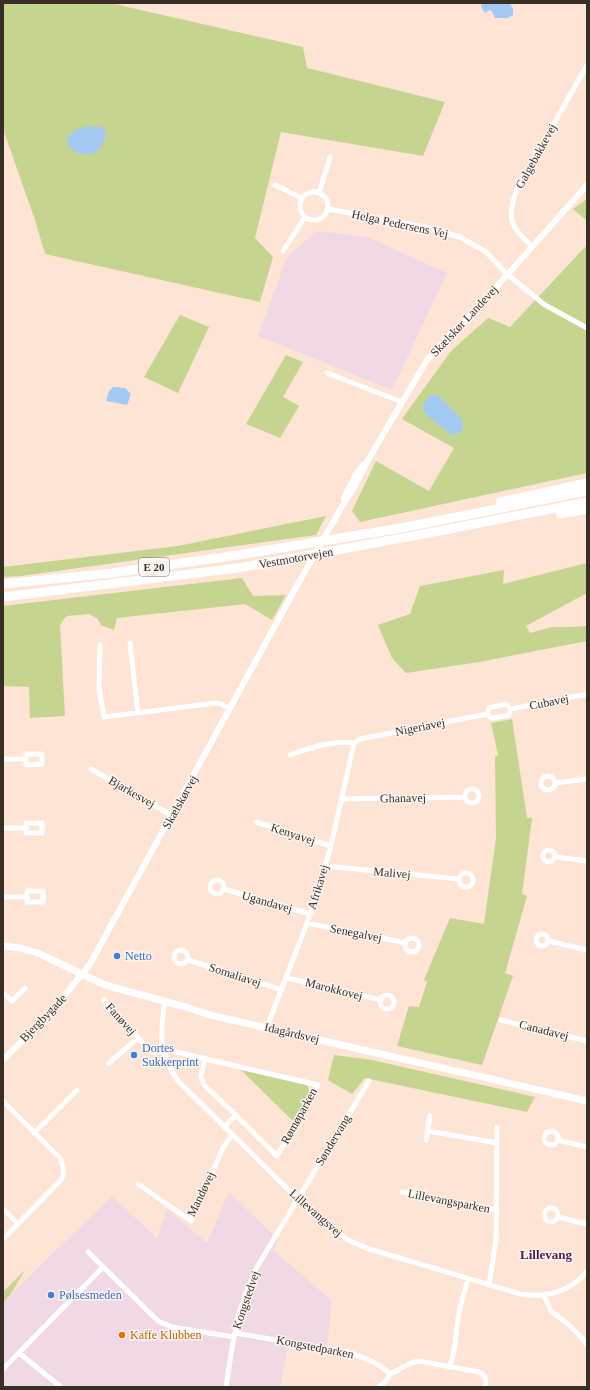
<svg xmlns="http://www.w3.org/2000/svg" width="590" height="1390" viewBox="0 0 590 1390" font-family="Georgia,serif">
  <rect width="100%" height="100%" fill="#fee4d4"/>
  <path fill="#f0d8e5" d="M317,231L367,237L447,273L392,390L258,336L287,257Z
    M229,1192L278,1240L273,1250L332,1301L326,1352L288,1347L280,1387H3V1302L112,1196L157,1238L167,1209L207,1243Z"/>
  <path fill="#c5d48e" d="M3,3H110L303,47L307,68L445,102L423,156L281,132L255,238L273,257L260,302L45,254L35,220L3,129Z
    M587,199V221L573,209Z
    M587,245V473L360,522L352,511L376,461L429,491L454,448L402,419L451,351L488,318L510,327Z
    M180,315L209,327L178,393L144,377Z
    M286,355L303,362L283,397L299,406L280,438L246,424Z
    M326,516L316,535L21,576L3,577V567L178,546Z
    M587,563V593L526,626L530,633L552,627H573L587,626V641L479,662L406,673L392,658L378,625L410,614L420,586L504,570L503,584Z
    M242,578L253,596L286,595L272,620L245,604L117,618L114,630L101,625L98,619L89,614L67,616L63,620L60,626L65,716L30,718L29,687L3,686V606Z
    M512,719L527,818H532L522,894L527,896L505,973L513,976L482,1065L397,1046L409,1006L419,1007L427,982L424,980L450,918L484,924L496,838L495,757L498,755L491,723Z
    M334,1055L372,1060L535,1097L527,1112L365,1078L352,1094L328,1080Z
    M241,1070L306,1085L308,1087L310,1094L294,1122Z
    M25,1270L10,1295L3,1302V1292Z"/>
  <path fill="#a4caf4" d="M482,3H509L513,8V15L508,18H495L492,12L490,10L485,13L481,7Z
    M88,126L102,127L106,132C105,138 103,146 99,149C83,164 53,144 76,130C80,128 84,127 88,126Z
    M113,387L125,388L131,394L127,405L106,401L109,391Z
    M431,395H438L460,417C466,426 462,435 452,435C447,432 443,428 439,425C427,415 415,409 431,395Z"/>
  <g fill="none" stroke-linecap="round" stroke-linejoin="round">
    <path stroke="#fff" stroke-width="5" d="M275,185L302,198
      M300 206a14 14 0 1 1 28 0a14 14 0 1 1-28 0Z
      M319,193L330,157
      M328,209L426,227L460,237L486,252L507,274L545,305L587,328
      M532,246C510,227 506,218 517,189L587,65
      M283,251L305,217
      M327,373L402,402
      M130,643L138,713
      M100,645L99,689L104,717L216,703L221,704L230,709
      M506,704L511,709L509,715L492,718L487,714L489,708Z
      M511,709L587,694
      M354,743L360,739L487,714
      M26,754H42V764L26,765Z
      M290,755C310,748 332,740 354,743
      M3,759H26
      M91,769L173,816
      M541 783a7 7 0 1 1 14 0a7 7 0 1 1-14 0Z
      M555,783L587,779
      M465 796a7 7 0 1 1 14 0a7 7 0 1 1-14 0Z
      M342,799L465,797
      M256,822L331,846
      M26,823H42V833H26Z
      M3,828H26
      M543 856a6 6 0 1 1 12 0a6 6 0 1 1-12 0Z
      M556,857L587,861
      M325,866L459,879
      M459 880a7 7 0 1 1 14 0a7 7 0 1 1-14 0Z
      M210 887a7 7 0 1 1 14 0a7 7 0 1 1-14 0Z
      M224,889L310,914
      M27,891H43V902H27Z
      M3,897H27
      M307,923L406,943
      M536 940a6 6 0 1 1 12 0a6 6 0 1 1-12 0Z
      M405 945a7 7 0 1 1 14 0a7 7 0 1 1-14 0Z
      M548,941L587,950
      M174 957a7 7 0 1 1 14 0a7 7 0 1 1-14 0Z
      M188,960L282,990
      M287,978L381,1000
      M3,993L12,1001L25,988
      M380 1002a7 7 0 1 1 14 0a7 7 0 1 1-14 0Z
      M104,1000L150,1051L155,1052L164,1051
      M165,1001C160,1034 158,1053 178,1081L315,1216L333,1230L348,1240L366,1248L520,1294C546,1298 571,1292 587,1271
      M501,1020L587,1041
      M267,1027L307,923L325,866L331,846L354,743
      M176,1052L318,1085L277,1156L236,1115L224,1127
      M205,1058L201,1076L204,1085L236,1115
      M109,1063L138,1038
      M3,1101L60,1158C63,1166 66,1172 61,1180L3,1239
      M428,1131L497,1143
      M544 1138a7 7 0 1 1 14 0a7 7 0 1 1-14 0Z
      M34,1133L77,1090
      M426,1140L430,1116
      M558,1140L587,1147
      M138,1184L191,1221L223,1148L232,1135
      M402,1192L497,1210
      M544 1215a7 7 0 1 1 14 0a7 7 0 1 1-14 0Z
      M3,1209L18,1224
      M558,1217L587,1224
      M88,1252L158,1321L172,1327L234,1337
      M489,1285L496,1239L497,1127
      M544,1296L551,1311L569,1325L583,1339L587,1345
      M235,1333L347,1352C363,1357 378,1362 390,1374
      M19,1353L61,1387
      M449,1367C457,1351 455,1330 459,1313C461,1302 465,1291 468,1279
      M3,1369L103,1267
      M226,1387C230,1362 233,1337 239,1313C244,1297 250,1282 257,1267L369,1081
      M379,1387L386,1381L390,1374C400,1370 408,1362 419,1361L479,1372C486,1376 487,1380 485,1387"/>
    <path stroke="#fff" stroke-width="6" d="M344,498L356,474L363,465
      M3,1060L52,1011L90,964L294,591L341,508L355,486L368,460L427,360L444,341L476,310L587,185"/>
    <path stroke="#fff" stroke-width="7" d="M3,946L21,948L38,953L105,985L189,1008L210,1015L587,1101"/>
    <path stroke="#fff" stroke-width="9" d="M500,502L587,483
      M560,514L587,509
      M3,584L112,573L238,555L401,528L587,491
      M3,597L238,568L408,537L587,502"/>
  </g>
  <g fill="#3f7fe0" stroke="#fcf6f2" stroke-width="1.5">
    <circle cx="117" cy="956" r="4"/>
    <circle cx="134" cy="1055" r="4"/>
    <circle cx="51" cy="1295" r="4"/>
  </g>
  <circle fill="#e8710a" stroke="#fcf6f2" stroke-width="1.5" cx="122" cy="1335" r="4"/>
  <g text-anchor="middle" stroke-width="3" stroke-linejoin="round" paint-order="stroke">
    <rect fill="#fcf6f2" stroke="#746a63" stroke-width="1" x="139" y="558" width="30" height="18" rx="3"/>
    <g font-size="11" font-weight="bold" fill="#392e26">
      <text x="154" y="571">E 20</text>
    </g>
    <g font-size="12" fill="#392e26" stroke="#fcf6f2">
      <text transform="translate(536 156) rotate(-61)" y="4">Galgebakkevej</text>
      <text transform="translate(400 224) rotate(12)" y="4">Helga Pedersens Vej</text>
      <text transform="translate(464 321) rotate(-47)" y="4">Skælskør Landevej</text>
      <text transform="translate(296 558) rotate(-10)" y="4">Vestmotorvejen</text>
      <text transform="translate(549 702) rotate(-11)" y="4">Cubavej</text>
      <text transform="translate(420 727) rotate(-11)" y="4">Nigeriavej</text>
      <text transform="translate(132 792) rotate(30)" y="4">Bjarkesvej</text>
      <text transform="translate(403 798) rotate(-1)" y="4">Ghanavej</text>
      <text transform="translate(180 802) rotate(-61)" y="4">Skælskørvej</text>
      <text transform="translate(293 834) rotate(18)" y="4">Kenyavej</text>
      <text transform="translate(392 873) rotate(5)" y="4">Malivej</text>
      <text transform="translate(318 887) rotate(-73)" y="4">Afrikavej</text>
      <text transform="translate(267 902) rotate(16)" y="4">Ugandavej</text>
      <text transform="translate(356 933) rotate(11)" y="4">Senegalvej</text>
      <text transform="translate(235 975) rotate(18)" y="4">Somaliavej</text>
      <text transform="translate(334 989) rotate(14)" y="4">Marokkovej</text>
      <text transform="translate(43 1018) rotate(-46)" y="4">Bjergbygade</text>
      <text transform="translate(121 1019) rotate(48)" y="4">Fanøvej</text>
      <text transform="translate(544 1030) rotate(14)" y="4">Canadavej</text>
      <text transform="translate(292 1033) rotate(13)" y="4">Idagårdsvej</text>
      <text transform="translate(299 1116) rotate(-61)" y="4">Rømøparken</text>
      <text transform="translate(333 1140) rotate(-59)" y="4">Søndervang</text>
      <text transform="translate(201 1194) rotate(-64)" y="4">Mandøvej</text>
      <text transform="translate(449 1201) rotate(11)" y="4">Lillevangsparken</text>
      <text transform="translate(316 1213) rotate(41)" y="4">Lillevangsvej</text>
      <text transform="translate(246 1300) rotate(-71)" y="4">Kongstedvej</text>
      <text transform="translate(315 1347) rotate(11)" y="4">Kongstedparken</text>
    </g>
    <g font-size="12" fill="#366cbe" stroke="#fcf6f2" text-anchor="start">
      <text x="125" y="960">Netto</text>
      <text x="142" y="1052">Dortes<tspan x="142" dy="14">Sukkerprint</tspan></text>
      <text x="59" y="1299">Pølsesmeden</text>
    </g>
    <g font-size="12" fill="#c56008" stroke="#fcf6f2" text-anchor="start">
      <text x="130" y="1339">Kaffe Klubben</text>
    </g>
    <g font-size="13" font-weight="bold" fill="#511a46" stroke="#fcf6f2">
      <text x="546" y="1259">Lillevang</text>
    </g>
  </g>
  <rect width="590" height="1390" fill="none" stroke="#392e26" stroke-width="8"/>
</svg>
